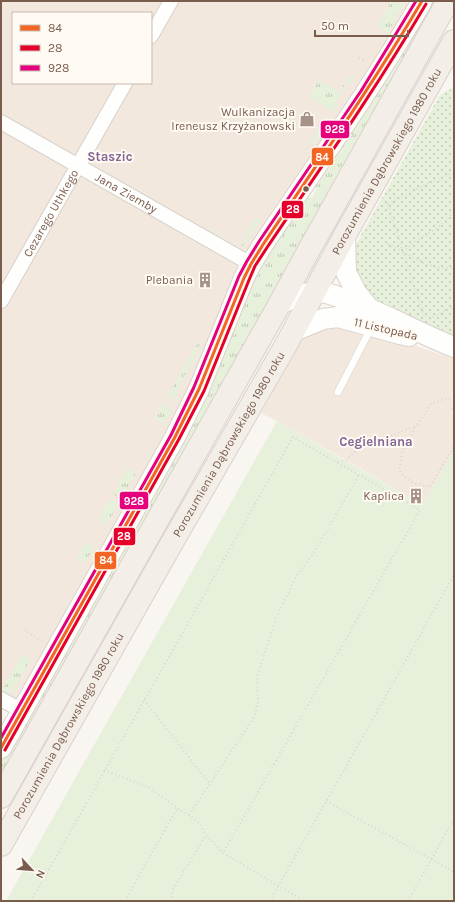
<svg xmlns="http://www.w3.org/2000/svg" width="455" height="902" viewBox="0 0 455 902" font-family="Karla,sans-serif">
  <defs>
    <pattern id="grass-tufts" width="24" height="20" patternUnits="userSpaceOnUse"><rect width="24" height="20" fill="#e7f0db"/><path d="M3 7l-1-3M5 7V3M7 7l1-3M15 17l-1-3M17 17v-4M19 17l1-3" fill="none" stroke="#c0c6b4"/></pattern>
    <pattern id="park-dots" width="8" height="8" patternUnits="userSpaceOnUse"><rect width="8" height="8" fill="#e7f0db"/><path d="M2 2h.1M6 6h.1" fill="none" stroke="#c0c6b4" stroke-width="1.8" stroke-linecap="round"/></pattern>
  </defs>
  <rect width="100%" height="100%" fill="#f9f5f0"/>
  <path fill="#f2e8de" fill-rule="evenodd" d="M1,1H406L409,7L408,13L248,251H243L239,250L235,262L238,269L187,397L17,700H14L1,693ZM13,13H151V83H13Z
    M345,323L419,347L454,359V450L422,505L346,460L277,421L261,413L305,335L308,332Z"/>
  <path fill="url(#grass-tufts)" d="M391,1H401L403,4L397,17L387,33L377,27Z
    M429,1H441L1,780V760L141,512L248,286L295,210L299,212L309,197L312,198L317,188L315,187L345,141Z
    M348,77L356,82L348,83L335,103V113L309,97L319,80L340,92Z
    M325,117L330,120L314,144L310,142Z
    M256,217L261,220L247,242L242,246H238L207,228L208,227L240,246L246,237V235Z
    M199,341L201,342L199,346L200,350L184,376L175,399L168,395Z
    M164,404L172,409L163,424L155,419Z
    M127,468L136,473L121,499L113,494Z
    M110,499L118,504L107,525L98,520Z
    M86,542L94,547L85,563L76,559Z
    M22,654L31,659L12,692L6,693L1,690V686L4,687Z"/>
  <path fill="url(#park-dots)" d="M454,87V336L415,320L377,303L355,282L356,248L355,246L440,95Z"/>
  <path fill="#e7f0db" d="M277,421L422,505L454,450V901H6Z"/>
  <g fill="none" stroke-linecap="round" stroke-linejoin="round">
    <defs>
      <path id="lane" d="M338,392L371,328"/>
      <g id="street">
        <path d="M151,36L171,1"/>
        <path id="s1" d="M1,122L251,264"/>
        <path id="s2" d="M1,301L125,83"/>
        <path d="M1,699L22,711"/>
      </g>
      <path id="secondary" d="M345,235L346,272L356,292L368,307
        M279,305C290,299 304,292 317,292C329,292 338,297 350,301C386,314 418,333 454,347
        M294,331L323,319L338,317L400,334L409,336
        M1,748L116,543L175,437L199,389L244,278L251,264L264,243C318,163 374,85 422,1"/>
      <g id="primary">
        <path d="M1,797L279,305L310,248L448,1"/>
        <path id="s3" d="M1,845L169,548L287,343L345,235L454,41"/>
      </g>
    </defs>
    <use href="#lane" stroke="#d7d1cb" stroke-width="8"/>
    <use href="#street" stroke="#d7d1cb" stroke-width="16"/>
    <use href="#secondary" stroke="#d9d2cb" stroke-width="22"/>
    <use href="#primary" stroke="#dad1cc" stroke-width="24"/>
    <path stroke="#dcd5d0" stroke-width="2" stroke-dasharray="1 3" stroke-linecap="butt" d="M359,58L366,62
      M385,203L388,204L424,316
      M388,204L431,182L454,172
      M388,244L428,265L435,267L454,268
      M403,252L411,245L441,225L454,212
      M429,319L454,307
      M454,401L446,399L431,404L415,428L402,453L399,470L403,476L412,482L430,487L454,446
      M451,409L454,405
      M338,462L346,460L354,452L363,447L412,427L415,428
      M24,630L43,641
      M144,700L210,784
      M104,770L148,787L177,808L189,815L198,822L206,835L223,853L304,901
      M326,801L454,872
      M189,815L255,716L258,701L257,677L276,618L297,575L313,554L359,475
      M31,901L293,437L420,510L223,853
      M125,901L177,808
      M173,901L172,891L206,835
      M270,901L454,575
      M408,901L454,819"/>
    <use href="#lane" stroke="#fefefd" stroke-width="7"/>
    <use href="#street" stroke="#fefefd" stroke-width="14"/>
    <use href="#secondary" stroke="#fefefd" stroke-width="20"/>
    <use href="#primary" stroke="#f3eee8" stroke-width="22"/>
    <defs>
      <path id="bus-1" d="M1,748L175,437L199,389L244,278L251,264L264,243C318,163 373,84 422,1"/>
      <path id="bus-2" d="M5,750L179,439L204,391L249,280L255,266L268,246C322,166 377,87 426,4"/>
      <path id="bus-3" d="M1,738L171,435L194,387L239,276L247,261L260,240L361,91L416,1"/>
    </defs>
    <use href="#bus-1" stroke="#fffaf3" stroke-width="6"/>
    <use href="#bus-2" stroke="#fffaf3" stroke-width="6"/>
    <use href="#bus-3" stroke="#fffaf3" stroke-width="6"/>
    <use href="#bus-1" stroke="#f26522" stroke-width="3"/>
    <use href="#bus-2" stroke="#e4002b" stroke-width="3"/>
    <use href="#bus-3" stroke="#e5007d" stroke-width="3"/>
  </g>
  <defs>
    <symbol id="shop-bare" viewBox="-9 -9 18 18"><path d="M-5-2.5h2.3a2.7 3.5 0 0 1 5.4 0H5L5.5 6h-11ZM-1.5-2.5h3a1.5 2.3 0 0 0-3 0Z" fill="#a69286" stroke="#fffaf3" stroke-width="2.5" paint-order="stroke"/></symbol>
    <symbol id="building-bare" viewBox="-9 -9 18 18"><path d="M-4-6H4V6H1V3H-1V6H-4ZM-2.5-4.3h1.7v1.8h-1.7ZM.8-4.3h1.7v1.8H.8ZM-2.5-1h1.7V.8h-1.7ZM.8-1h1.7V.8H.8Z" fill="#a69286" stroke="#fffaf3" stroke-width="2.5" paint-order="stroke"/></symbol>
  </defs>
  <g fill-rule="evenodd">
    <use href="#shop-bare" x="296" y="108" width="22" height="22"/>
    <use href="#building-bare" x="194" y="269" width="22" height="22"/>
    <use href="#building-bare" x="405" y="485" width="22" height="22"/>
  </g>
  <circle fill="#7a5c4d" stroke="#fffaf3" stroke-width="1.5" cx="306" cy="189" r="3.5"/>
  <g text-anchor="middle" stroke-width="4" stroke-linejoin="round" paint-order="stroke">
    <g font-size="12" fill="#7a5c4d" stroke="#fffaf3" text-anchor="end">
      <text x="295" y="116">Wulkanizacja<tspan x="295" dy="14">Ireneusz Krzyżanowski</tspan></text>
      <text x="193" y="284">Plebania</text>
      <text x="404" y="500">Kaplica</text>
    </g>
    <g font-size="12" fill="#7a5c4d" stroke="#fffaf3">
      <text dy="4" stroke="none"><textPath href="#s3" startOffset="785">Porozumienia Dąbrowskiego 1980 roku</textPath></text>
      <text dy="4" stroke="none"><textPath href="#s1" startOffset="144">Jana Ziemby</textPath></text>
      <text dy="4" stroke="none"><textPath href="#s2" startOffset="101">Cezarego Uthkego</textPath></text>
      <text transform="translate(386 329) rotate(13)" y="4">11 Listopada</text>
      <text dy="4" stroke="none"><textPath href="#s3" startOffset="461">Porozumienia Dąbrowskiego 1980 roku</textPath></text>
      <text dy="4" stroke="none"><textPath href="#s3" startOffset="137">Porozumienia Dąbrowskiego 1980 roku</textPath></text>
    </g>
    <g font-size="13" font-weight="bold" fill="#846695" stroke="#fffaf3">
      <text x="110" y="161">Staszic</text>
      <text x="376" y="446">Cegielniana</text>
    </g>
  </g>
  <g stroke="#fffaf3" stroke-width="1.5">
    <rect x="320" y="120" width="30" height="19" rx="4" fill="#e5007d"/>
    <rect x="311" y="147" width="23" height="19" rx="4" fill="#f26522"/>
    <rect x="281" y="200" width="23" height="19" rx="4" fill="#e4002b"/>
    <rect x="119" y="491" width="30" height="19" rx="4" fill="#e5007d"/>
    <rect x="113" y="527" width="23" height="19" rx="4" fill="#e4002b"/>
    <rect x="94" y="551" width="23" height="19" rx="4" fill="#f26522"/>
  </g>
  <g font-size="11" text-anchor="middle" font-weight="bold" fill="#fff">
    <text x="335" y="133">928</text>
    <text x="322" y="161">84</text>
    <text x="293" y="213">28</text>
    <text x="134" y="505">928</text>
    <text x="124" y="540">28</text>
    <text x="106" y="564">84</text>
  </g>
  <rect width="455" height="902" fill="none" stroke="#7a5c4d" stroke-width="4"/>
  <rect x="12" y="12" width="140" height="72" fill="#fffaf3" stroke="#cabbb1"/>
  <rect x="20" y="25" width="20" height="6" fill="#f26522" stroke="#cabbb1"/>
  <text x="48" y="32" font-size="12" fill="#7a5c4d">84</text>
  <rect x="20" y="45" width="20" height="6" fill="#e4002b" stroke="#cabbb1"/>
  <text x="48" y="52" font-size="12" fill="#7a5c4d">28</text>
  <rect x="20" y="65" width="20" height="6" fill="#e5007d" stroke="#cabbb1"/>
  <text x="48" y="72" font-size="12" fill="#7a5c4d">928</text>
  <g transform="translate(32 870) rotate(116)" stroke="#fffaf3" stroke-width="3" paint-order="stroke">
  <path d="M0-3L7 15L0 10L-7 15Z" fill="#7a5c4d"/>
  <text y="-6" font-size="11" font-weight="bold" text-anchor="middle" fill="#7a5c4d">N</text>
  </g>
  <path d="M315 30v6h93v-6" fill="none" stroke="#7a5c4d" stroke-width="2"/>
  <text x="321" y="30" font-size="12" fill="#7a5c4d" stroke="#fffaf3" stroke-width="3" paint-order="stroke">50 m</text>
</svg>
